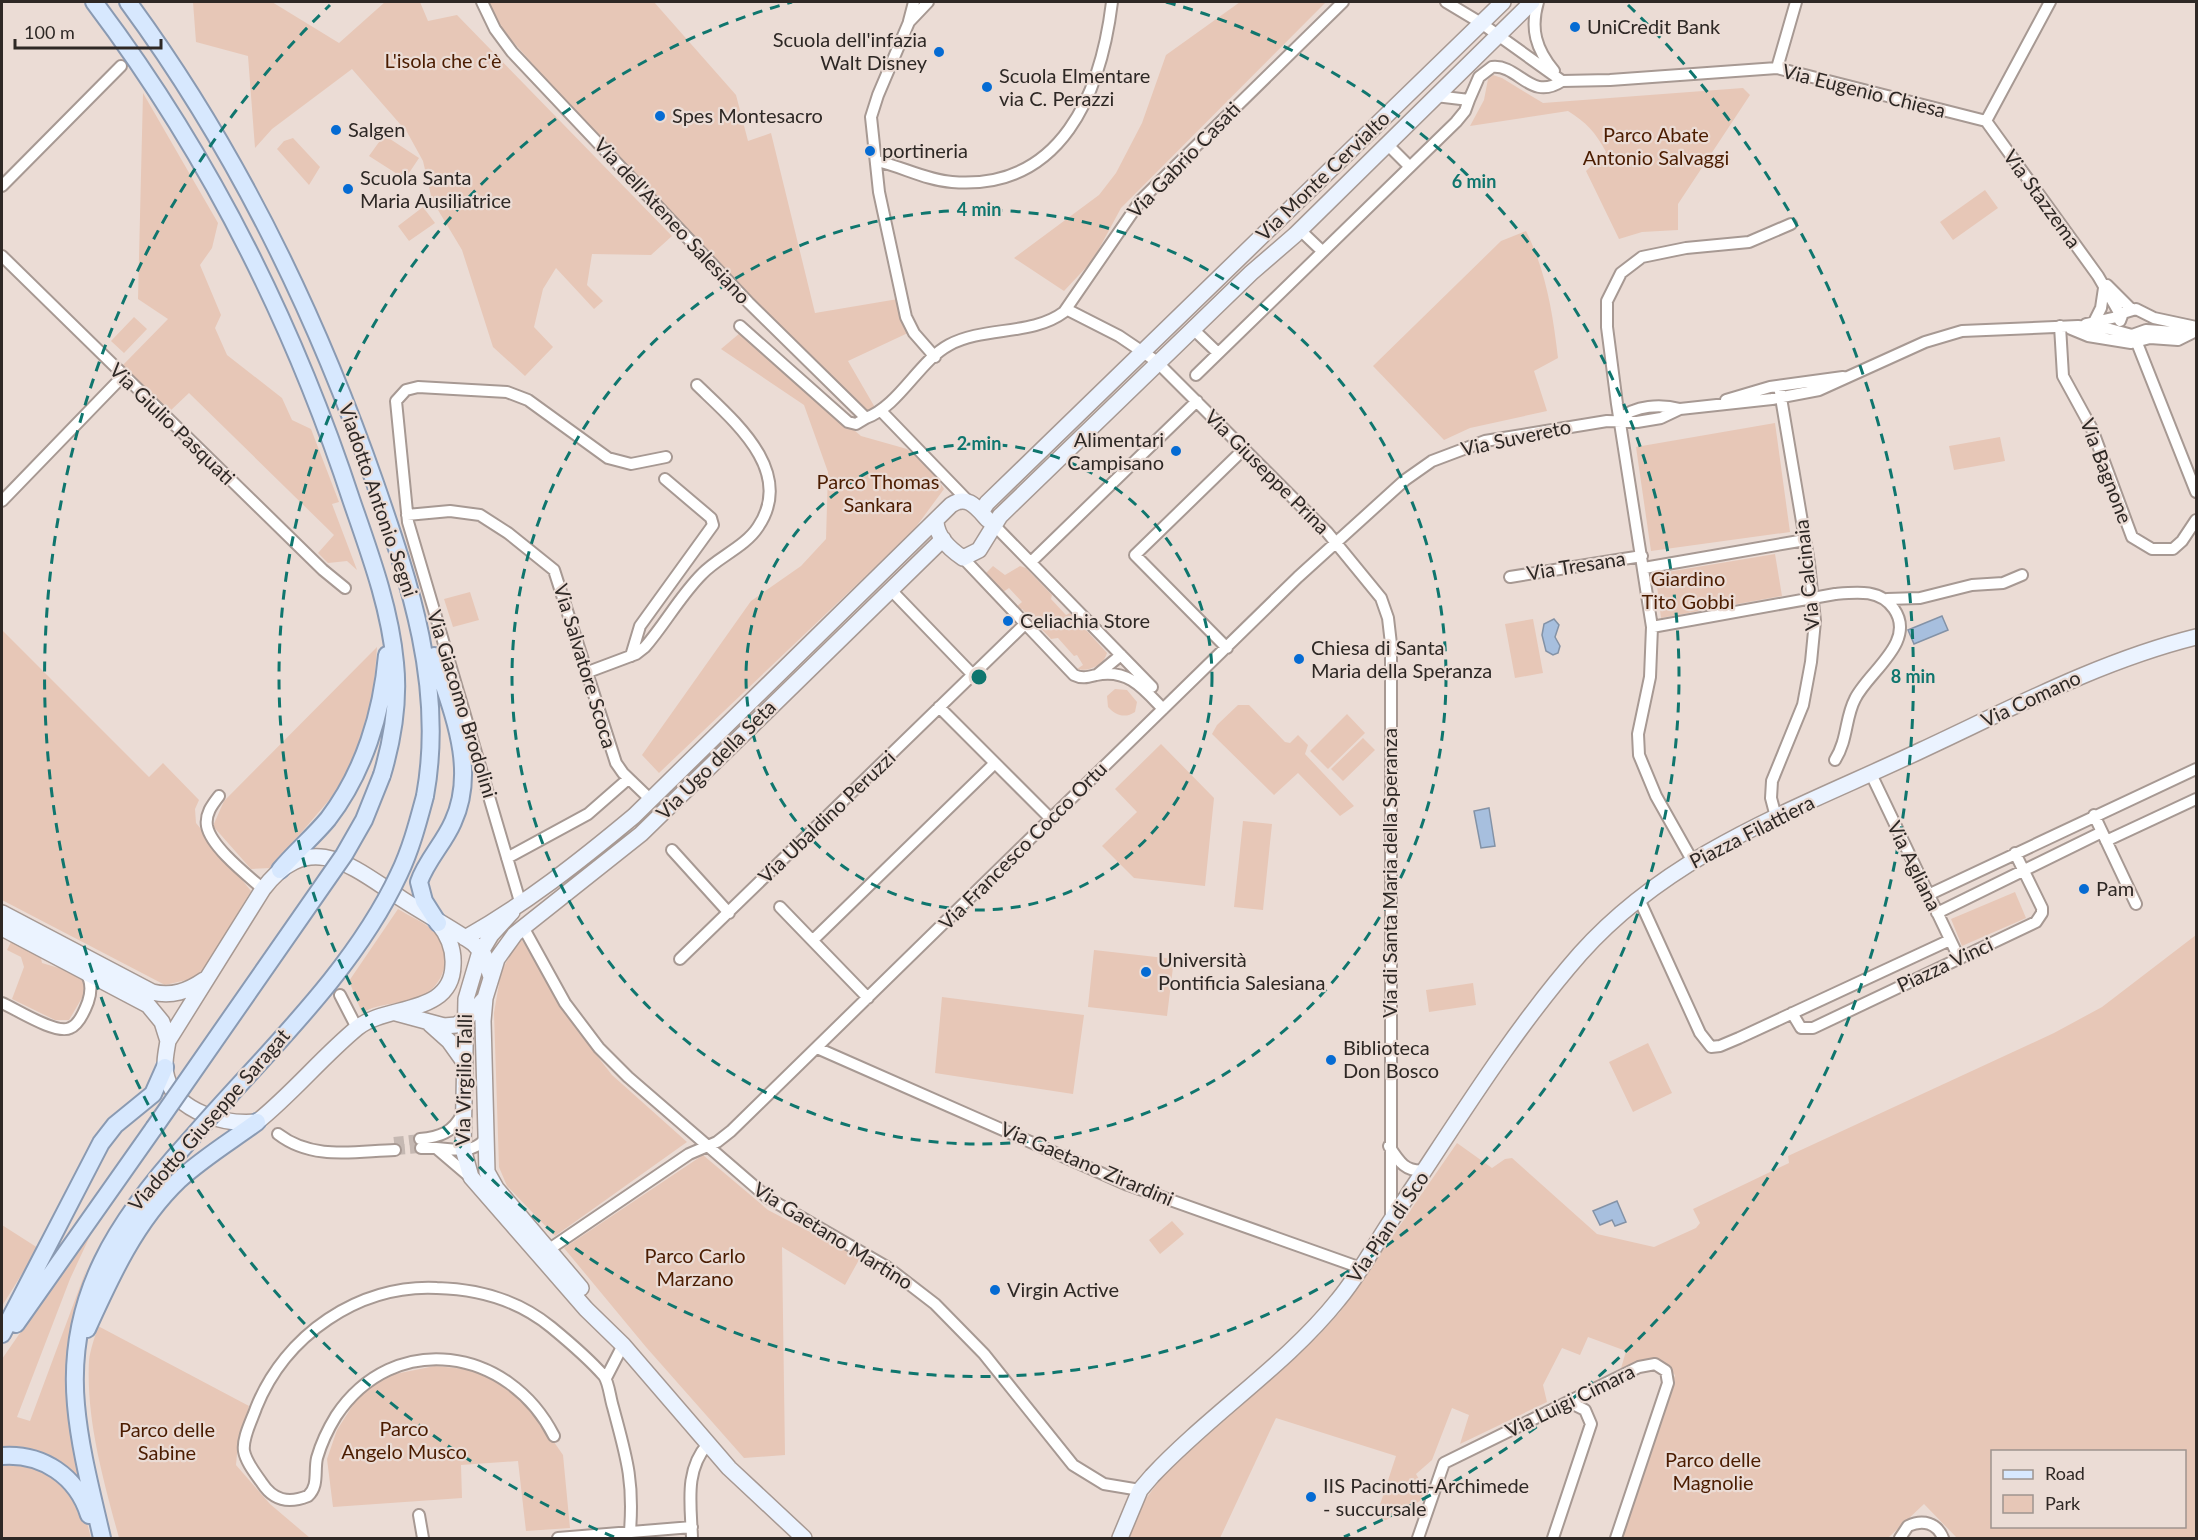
<svg xmlns="http://www.w3.org/2000/svg" width="2198" height="1540" viewBox="0 0 2198 1540" font-family="Lato,sans-serif">
  <rect width="100%" height="100%" fill="#ebdcd5"/>
  <path fill="#e7c7b7" fill-rule="evenodd" d="M193,2H272L339,43L385,2H420L428,21L457,15L672,236L651,255L592,254L587,285L603,301L594,309L556,268L543,289L534,327L553,347L525,376L493,347L462,250L432,200L423,161L407,132L352,69L272,129L255,148L248,56L196,42Z
    M487,2H654L736,95L748,141L771,133L815,313L898,299L910,332L848,361L877,411L867,415L757,307L698,240L597,137L494,20Z
    M1240,2H1326L1121,208L1093,260L1064,291L1014,258L1099,195L1116,173L1142,123L1166,55Z
    M1493,75L1502,78L1543,103L1743,88L1750,95L1678,204V230L1642,232L1619,239L1586,171L1606,152C1596,133 1586,122 1568,111L1470,126L1484,100L1488,79Z
    M143,93L218,223L212,248L200,265L221,315L215,328L227,355L282,398L292,420L311,429L339,502L332,504L357,570L347,561L328,563L318,553L334,535L189,393L169,412L123,365L168,319L138,299Z
    M384,135L419,158L405,179L369,156Z
    M293,138L320,167L309,185L277,149L284,141Z
    M1985,190L1998,208L1953,240L1940,222Z
    M423,207L435,223L409,241L398,226Z
    M1526,231C1546,271 1553,314 1558,358L1534,371L1547,411L1470,428L1444,440L1373,366L1501,241Z
    M134,317L147,329L124,353L111,341Z
    M740,333L861,436L907,449L935,475L944,489L913,531L659,773L642,755L751,601L801,566L826,539L828,472L804,405L721,349Z
    M1775,423L1790,532L1651,551L1636,447Z
    M2000,437L2005,461L1954,470L1949,446Z
    M1775,554L1782,596L1661,618L1656,578L1661,573Z
    M993,566L1005,575L1020,566L1026,568L1052,595L1051,599L1066,615L1070,613L1076,619L1072,621L1077,626L1087,627L1086,630L1107,653C1104,665 1089,672 1077,669L1083,665L1077,655L1074,656L1058,638L1051,639L1022,609L1020,611L1016,607L1022,602L1009,588L1003,592L985,574Z
    M470,592L479,620L453,627L444,599Z
    M1533,619L1543,673L1515,678L1505,624Z
    M2,630L149,777L163,763L199,800L195,809L196,823L251,891L199,977L165,985L2,900Z
    M377,647L372,711L347,779L271,868L251,869L213,826L224,801Z
    M1115,689L1127,690L1137,702L1135,712C1125,719 1115,715 1108,707L1107,696Z
    M1238,705H1249L1285,742L1290,743L1298,735L1308,745L1305,754L1354,806L1340,816L1298,773L1274,795L1212,734L1217,725Z
    M1347,714L1365,733L1328,769L1310,751Z
    M1363,738L1375,750L1343,781L1331,769Z
    M1161,744L1214,798L1205,886L1134,878L1102,846L1137,812L1115,789Z
    M1243,821L1272,824L1263,910L1234,907Z
    M2015,892L2026,918L1962,946L1951,919Z
    M398,909C409,916 424,922 434,931C454,952 446,985 420,997C401,1005 380,1002 362,1013L349,981Z
    M2196,935V1538H1957L1924,1504L1888,1538H1620L1675,1375C1653,1353 1645,1360 1620,1372L1626,1351L1588,1337L1580,1355L1562,1348L1543,1385L1547,1402L1460,1444L1469,1415L1452,1408L1432,1460L1416,1474L1425,1490L1420,1501L1386,1520L1376,1517L1396,1456L1276,1418L1220,1538H1128L1139,1508L1165,1473L1319,1335L1340,1312L1457,1143L1492,1168L1505,1159L1512,1158L1597,1234L1654,1247L1696,1228L1700,1223L1693,1209L1789,1163L1788,1156L2054,1033L2102,1007ZM1992,1452H2184V1526H1992Z
    M520,937L576,1029L612,1075L687,1142L555,1236L507,1186L499,1167L494,1013L501,972Z
    M11,942L41,958L42,963L59,968L83,980L86,991L69,1020H55L12,999L24,967L21,957L7,950Z
    M1094,950L1174,959L1167,1016L1088,1007Z
    M1473,983L1476,1005L1429,1012L1426,990Z
    M942,997L1084,1015L1073,1094L935,1073Z
    M1648,1043L1672,1093L1633,1112L1609,1062Z
    M703,1155L768,1210L860,1258L845,1285L782,1247L785,1455L744,1458L646,1347L564,1248Z
    M1172,1221L1184,1234L1160,1254L1149,1240Z
    M96,1223L70,1279L17,1417L30,1421L88,1265C61,1346 62,1399 80,1482C54,1463 35,1447 2,1449V1359Z
    M2,1225L38,1248L2,1306Z
    M98,1326L249,1406L238,1443L236,1465L270,1504L310,1538H119C104,1482 86,1421 89,1361C90,1350 95,1337 98,1326Z
    M435,1366L475,1370L516,1393L538,1419L563,1455L570,1528L526,1531L518,1461L461,1465L462,1498L333,1507L327,1459L337,1430L358,1397L385,1376Z
    M2,1460L54,1472L85,1515L91,1538H2Z"/>
  <path fill="#a7bfde" stroke="#8392a6" stroke-width="1.5" d="M1942,616L1948,630L1914,644L1908,630Z
    M1554,619L1559,625L1555,637L1560,646L1558,653L1553,655L1546,651L1542,635L1544,624Z
    M1489,808L1495,846L1481,848L1474,811Z
    M1617,1201L1626,1222L1615,1226L1612,1220L1600,1225L1593,1211Z"/>
  <g fill="none" stroke-linecap="round" stroke-linejoin="round">
    <path stroke="#c5b8b2" stroke-width="10" stroke-dasharray="10 5" stroke-linecap="butt" d="M394,1142L420,1139
      M395,1150L421,1148"/>
    <defs>
      <path id="street" d="M482,2L495,29L512,52L749,303L866,418C899,406 919,361 949,345C984,326 1032,336 1064,312L1141,200L1343,2
        M928,2L909,22L878,95L871,117L879,192L906,317L914,333L935,357
        M1446,2L1481,23L1562,81
        M1538,2C1530,29 1536,49 1554,71
        M909,21L914,2
        M1777,68L1796,2
        M1562,81L1610,80L1777,68L1986,121
        M1436,96L1469,100L1479,77L1492,67C1519,64 1530,102 1562,81
        M1986,121L2098,276L2121,316
        M1986,121L2050,2
        M1387,144L1409,166
        M877,161C903,167 926,180 952,182C1062,191 1101,92 1112,2
        M2,186L121,66
        M1300,230L1322,251
        M2,256L323,570L345,588
        M2107,285L2131,309
        M1066,309L1119,336L1156,361L1327,532L1381,598L1388,618L1391,644V1221
        M2120,321L2123,313L2136,309L2154,318L2196,327
        M2094,322L2101,308L2104,288
        M2086,324L2121,316
        M740,326L848,422L856,424L866,418
        M2060,326L2063,376L2092,429L2132,537L2152,549H2173L2182,541L2196,520
        M1193,329L1218,353
        M2071,329L2088,336L2131,343L2150,338L2178,340L2194,332
        M2137,343L2196,492
        M1196,375L1456,122L1465,111L1469,100
        M1726,400L1770,387L1843,377
        M881,411L968,501
        M1620,419C1635,405 1661,404 1680,409
        M2,501L123,376
        M407,515L450,511L480,515L508,533L554,570L616,763L623,773L650,799
        M995,526L1152,687
        M963,558L1074,675C1082,679 1088,677 1096,675C1128,668 1144,689 1163,709
        M1031,562L1197,401
        M1644,568L1805,540
        M1510,577L1642,556
        M890,589L972,674
        M1887,599L1920,598L1972,585L2003,583L2022,575
        M1652,627L1835,594C1857,592 1880,589 1894,609C1917,642 1868,672 1855,699C1845,718 1848,739 1835,760
        M1227,648L1135,555L1244,449
        M631,656L640,626L713,525L711,518L665,479
        M588,672L636,654L645,647C665,624 680,596 702,574C718,557 745,547 758,527C796,471 733,420 697,385
        M1098,674L1121,655
        M939,707L1051,819
        M1871,774L1959,958
        M219,796C212,805 205,814 207,826C211,847 247,875 263,889
        M2094,815L2136,904
        M1776,817L1771,798L1772,781L1803,705L1811,662L1815,621L1809,563L1779,386
        M2106,841L2196,799
        M672,850L729,913
        M507,858L588,814L628,779
        M1692,860L1656,796L1639,755L1638,734L1650,677L1652,627L1617,404L1607,327V301L1621,273L1642,257L1686,248L1749,242L1791,224
        M1928,895L2196,769
        M1639,899L1700,1033L1711,1047L1720,1046L1739,1038L1950,940
        M521,905L408,522L396,401L406,390L418,387L507,392L528,400L608,458L631,464L666,457
        M780,907L868,998
        M1937,913L2102,832
        M523,927L565,1003L599,1048L628,1077L768,1198L887,1267L935,1304L984,1354L1073,1465L1104,1484L1140,1490
        M813,940L995,763
        M680,959L1025,624
        M340,995L357,1028
        M2,1003C16,1009 56,1035 70,1028C79,1025 85,1010 88,1002C92,990 92,980 84,971
        M1792,1013L1801,1028H1813L2036,922L2042,913V908L2015,853
        M817,1048L1128,1185L1361,1268
        M278,1134C313,1161 356,1151 395,1150
        M420,1139C439,1137 453,1133 462,1114
        M1389,1146C1399,1162 1406,1173 1426,1170
        M421,1148H436L470,1177
        M436,1148C452,1149 473,1154 484,1140
        M548,1250L689,1154L717,1142L731,1131L1298,577L1405,480L1432,461L1485,441L1607,421L1637,422L1661,418L1680,409L1772,399L1819,390L1925,342L1962,331L2078,326L2110,329L2132,335L2146,330L2175,332L2196,329
        M606,1378L623,1345
        M554,1436C509,1347 394,1329 336,1416C328,1429 321,1444 317,1458C314,1471 319,1486 308,1496C288,1504 273,1500 262,1483C255,1473 246,1462 244,1451C242,1438 252,1420 256,1408C285,1335 359,1284 437,1288C479,1289 518,1300 551,1327C568,1341 590,1360 604,1376C609,1383 610,1398 613,1407C626,1456 634,1479 630,1531
        M419,1515L423,1538
        M558,1538L692,1527
        M692,1538C691,1505 684,1470 708,1444
        M1418,1538L1444,1463L1639,1367L1655,1364L1666,1371L1668,1383L1616,1538
        M1553,1538L1591,1424L1585,1410L1569,1402
        M1900,1538L1908,1526C1923,1519 1937,1523 1943,1538"/>
      <path id="secondary" d="M981,512L987,503L1503,2
        M936,522C937,537 951,550 963,558L979,550L1000,516L1251,273L1295,235L1532,2
        M512,912L491,935L479,955L466,999L463,1149L471,1177L586,1309L623,1345L729,1468L804,1538
        M2,913L152,992C172,997 188,991 204,980
        M438,923C448,935 454,949 453,965C452,1016 386,1004 357,1028C322,1057 293,1093 257,1122C226,1125 177,1113 167,1078C163,1066 166,1053 168,1041L263,889C310,827 354,868 402,899C425,914 450,927 473,943L484,955L491,977
        M2,928L148,1005L162,1022L168,1041
        M465,938C527,903 580,861 634,816L951,505C968,494 977,508 988,520
        M485,998L483,1021L487,1172L496,1188L581,1288
        M396,1013L444,1026L456,1025L467,1018L485,998L497,959L515,934L641,834L943,539
        M430,1024L449,1041L464,1062
        M1120,1538L1140,1490L1152,1476C1210,1414 1286,1365 1338,1300C1359,1275 1374,1246 1392,1219C1452,1130 1509,1035 1580,954C1673,850 1800,808 1922,750C2012,708 2100,661 2196,637"/>
      <path id="primary" d="M94,2C208,153 293,322 352,502C370,554 390,608 395,663C399,701 393,738 382,775
        M128,2C236,149 315,311 375,483C410,584 445,687 425,796
        M434,656C451,709 478,768 453,822C444,843 426,861 419,882L424,901L438,923
        M280,870C295,852 313,837 328,819C364,772 382,713 387,655
        M16,1324L154,1128
        M87,1329C111,1276 136,1221 179,1180C203,1158 231,1141 257,1122
        M2,1334L101,1143L115,1125L153,1094L165,1067
        M2,1456C42,1453 77,1476 89,1515
        M102,1538C92,1494 80,1450 76,1405C66,1296 119,1218 188,1142"/>
    </defs>
    <use href="#street" stroke="#a79993" stroke-width="14"/>
    <use href="#secondary" stroke="#a79993" stroke-width="18"/>
    <use href="#primary" stroke="#8a9ab2" stroke-width="20"/>
    <use href="#street" stroke="#fff" stroke-width="10"/>
    <use href="#secondary" stroke="#ebf3ff" stroke-width="15"/>
    <use href="#primary" stroke="#d7e8fe" stroke-width="16"/>
    <defs>
      <path id="primary-bridge" d="M154,1128L344,855L364,820L382,775
        M188,1142C260,1058 352,975 399,874C411,849 418,822 425,796"/>
    </defs>
    <use href="#primary-bridge" stroke="#8a9ab2" stroke-width="20" stroke-linecap="butt"/>
    <use href="#primary-bridge" stroke="#d7e8fe" stroke-width="16"/>
  </g>
  <g fill="none" stroke="#0f766e" stroke-width="3" stroke-dasharray="10 8">
    <circle cx="979" cy="677" r="233"/>
    <circle cx="979" cy="677" r="467"/>
    <path d="M1166 2A700 700 0 1 1 792 2"/>
    <path d="M614 1537A934 934 0 0 1 330 5M1628 5A934 934 0 0 1 1344 1537"/>
  </g>
  <g fill="#056bd3" stroke="#ebdcd5" stroke-width="2">
    <circle cx="1575" cy="27" r="6"/>
    <circle cx="939" cy="52" r="6"/>
    <circle cx="987" cy="87" r="6"/>
    <circle cx="660" cy="116" r="6"/>
    <circle cx="336" cy="130" r="6"/>
    <circle cx="870" cy="151" r="6"/>
    <circle cx="348" cy="189" r="6"/>
    <circle cx="1176" cy="451" r="6"/>
    <circle cx="1008" cy="621" r="6"/>
    <circle cx="1299" cy="659" r="6"/>
    <circle cx="2084" cy="889" r="6"/>
    <circle cx="1146" cy="972" r="6"/>
    <circle cx="1331" cy="1060" r="6"/>
    <circle cx="995" cy="1290" r="6"/>
    <circle cx="1311" cy="1497" r="6"/>
  </g>
  <g text-anchor="middle" stroke-width="4.5" stroke-linejoin="round" paint-order="stroke">
    <g font-size="20" fill="#2e2825" stroke="#ebdcd5" text-anchor="start">
      <text x="1587" y="34">UniCredit Bank</text>
      <text x="927" y="47" text-anchor="end">Scuola dell'infazia<tspan x="927" dy="23">Walt Disney</tspan></text>
      <text x="999" y="83">Scuola Elmentare<tspan x="999" dy="23">via C. Perazzi</tspan></text>
      <text x="672" y="123">Spes Montesacro</text>
      <text x="348" y="137">Salgen</text>
      <text x="882" y="158">portineria</text>
      <text x="360" y="185">Scuola Santa<tspan x="360" dy="23">Maria Ausiliatrice</tspan></text>
      <text x="1164" y="447" text-anchor="end">Alimentari<tspan x="1164" dy="23">Campisano</tspan></text>
      <text x="1020" y="628">Celiachia Store</text>
      <text x="1311" y="655">Chiesa di Santa<tspan x="1311" dy="23">Maria della Speranza</tspan></text>
      <text x="2096" y="896">Pam</text>
      <text x="1158" y="967">Università<tspan x="1158" dy="23">Pontificia Salesiana</tspan></text>
      <text x="1343" y="1055">Biblioteca<tspan x="1343" dy="23">Don Bosco</tspan></text>
      <text x="1007" y="1297">Virgin Active</text>
      <text x="1323" y="1493">IIS Pacinotti-Archimede<tspan x="1323" dy="23">- succursale</tspan></text>
    </g>
    <g font-size="20" fill="#4b1c00" stroke="#ebdcd5">
      <text x="443" y="68">L'isola che c'è</text>
      <text x="1656" y="142">Parco Abate<tspan x="1656" dy="23">Antonio Salvaggi</tspan></text>
      <text x="878" y="489">Parco Thomas<tspan x="878" dy="23">Sankara</tspan></text>
      <text x="1688" y="586">Giardino<tspan x="1688" dy="23">Tito Gobbi</tspan></text>
      <text x="695" y="1263">Parco Carlo<tspan x="695" dy="23">Marzano</tspan></text>
      <text x="404" y="1436">Parco<tspan x="404" dy="23">Angelo Musco</tspan></text>
      <text x="167" y="1437">Parco delle<tspan x="167" dy="23">Sabine</tspan></text>
      <text x="1713" y="1467">Parco delle<tspan x="1713" dy="23">Magnolie</tspan></text>
    </g>
    <g font-size="20" fill="#2e2825" stroke="#ebdcd5">
      <text transform="translate(1864 91) rotate(14)" y="7">Via Eugenio Chiesa</text>
      <text transform="translate(1184 160) rotate(-46)" y="7">Via Gabrio Casati</text>
      <text transform="translate(1323 176) rotate(-44)" y="7">Via Monte Cervialto</text>
      <text transform="translate(2042 199) rotate(54)" y="7">Via Stazzema</text>
      <text transform="translate(672 221) rotate(47)" y="7">Via dell'Ateneo Salesiano</text>
      <text transform="translate(172 424) rotate(44)" y="7">Via Giulio Pasquati</text>
      <text transform="translate(1516 438) rotate(-12)" y="7">Via Suvereto</text>
      <text transform="translate(2106 471) rotate(69)" y="7">Via Bagnone</text>
      <text transform="translate(1267 472) rotate(45)" y="7">Via Giuseppe Prina</text>
      <text transform="translate(378 500) rotate(71)" y="7">Viadotto Antonio Segni</text>
      <text transform="translate(1576 566) rotate(-9)" y="7">Via Tresana</text>
      <text transform="translate(1807 575) rotate(-96)" y="7">Via Calcinaia</text>
      <text transform="translate(585 666) rotate(73)" y="7">Via Salvatore Scoca</text>
      <text transform="translate(2031 699) rotate(-25)" y="7">Via Comano</text>
      <text transform="translate(462 704) rotate(73)" y="7">Via Giacomo Brodolini</text>
      <text transform="translate(716 760) rotate(-45)" y="7">Via Ugo della Seta</text>
      <text transform="translate(827 817) rotate(-44)" y="7">Via Ubaldino Peruzzi</text>
      <text transform="translate(1752 832) rotate(-27)" y="7">Piazza Filattiera</text>
      <text transform="translate(1023 846) rotate(-45)" y="7">Via Francesco Cocco Ortu</text>
      <text transform="translate(1914 866) rotate(64)" y="7">Via Agliana</text>
      <text transform="translate(1390 873) rotate(-90)" y="7">Via di Santa Maria della Speranza</text>
      <text transform="translate(1945 965) rotate(-25)" y="7">Piazza Vinci</text>
      <text transform="translate(464 1080) rotate(-89)" y="7">Via Virgilio Talli</text>
      <text transform="translate(209 1120) rotate(-49)" y="7">Viadotto Giuseppe Saragat</text>
      <text transform="translate(1087 1164) rotate(23)" y="7">Via Gaetano Zirardini</text>
      <text transform="translate(1388 1227) rotate(-56)" y="7">Via Pian di Sco</text>
      <text transform="translate(833 1236) rotate(32)" y="7">Via Gaetano Martino</text>
      <text transform="translate(1570 1401) rotate(-26)" y="7">Via Luigi Cimara</text>
    </g>
  </g>
  <circle cx="979" cy="677" r="9" fill="#0f766e" stroke="#ebdcd5" stroke-width="3"/>
  <g font-size="18" text-anchor="middle" font-weight="bold" fill="#0f766e" stroke="#ebdcd5" stroke-width="4.5" stroke-linejoin="round" paint-order="stroke">
    <text x="1474" y="188">6 min</text>
    <text x="979" y="216">4 min</text>
    <text x="979" y="450">2 min</text>
    <text x="1913" y="683">8 min</text>
  </g>
  <rect width="2198" height="1540" fill="none" stroke="#2e2825" stroke-width="6"/>
  <rect x="1991" y="1450" width="195" height="78" fill="#ebdcd5" stroke="#9f948f" stroke-width="1.5"/>
  <rect x="2003" y="1470" width="30" height="9" fill="#d7e8fe" stroke="#9f948f" stroke-width="1.5"/>
  <text x="2045" y="1480" font-size="18" fill="#2e2825">Road</text>
  <rect x="2003" y="1495" width="30" height="18" fill="#e7c7b7" stroke="#9f948f" stroke-width="1.5"/>
  <text x="2045" y="1510" font-size="18" fill="#2e2825">Park</text>
  <path d="M15 39v9h146v-9" fill="none" stroke="#2e2825" stroke-width="3"/>
  <text x="24" y="39" font-size="18" fill="#2e2825" stroke="#ebdcd5" stroke-width="4.5" paint-order="stroke">100 m</text>
</svg>
